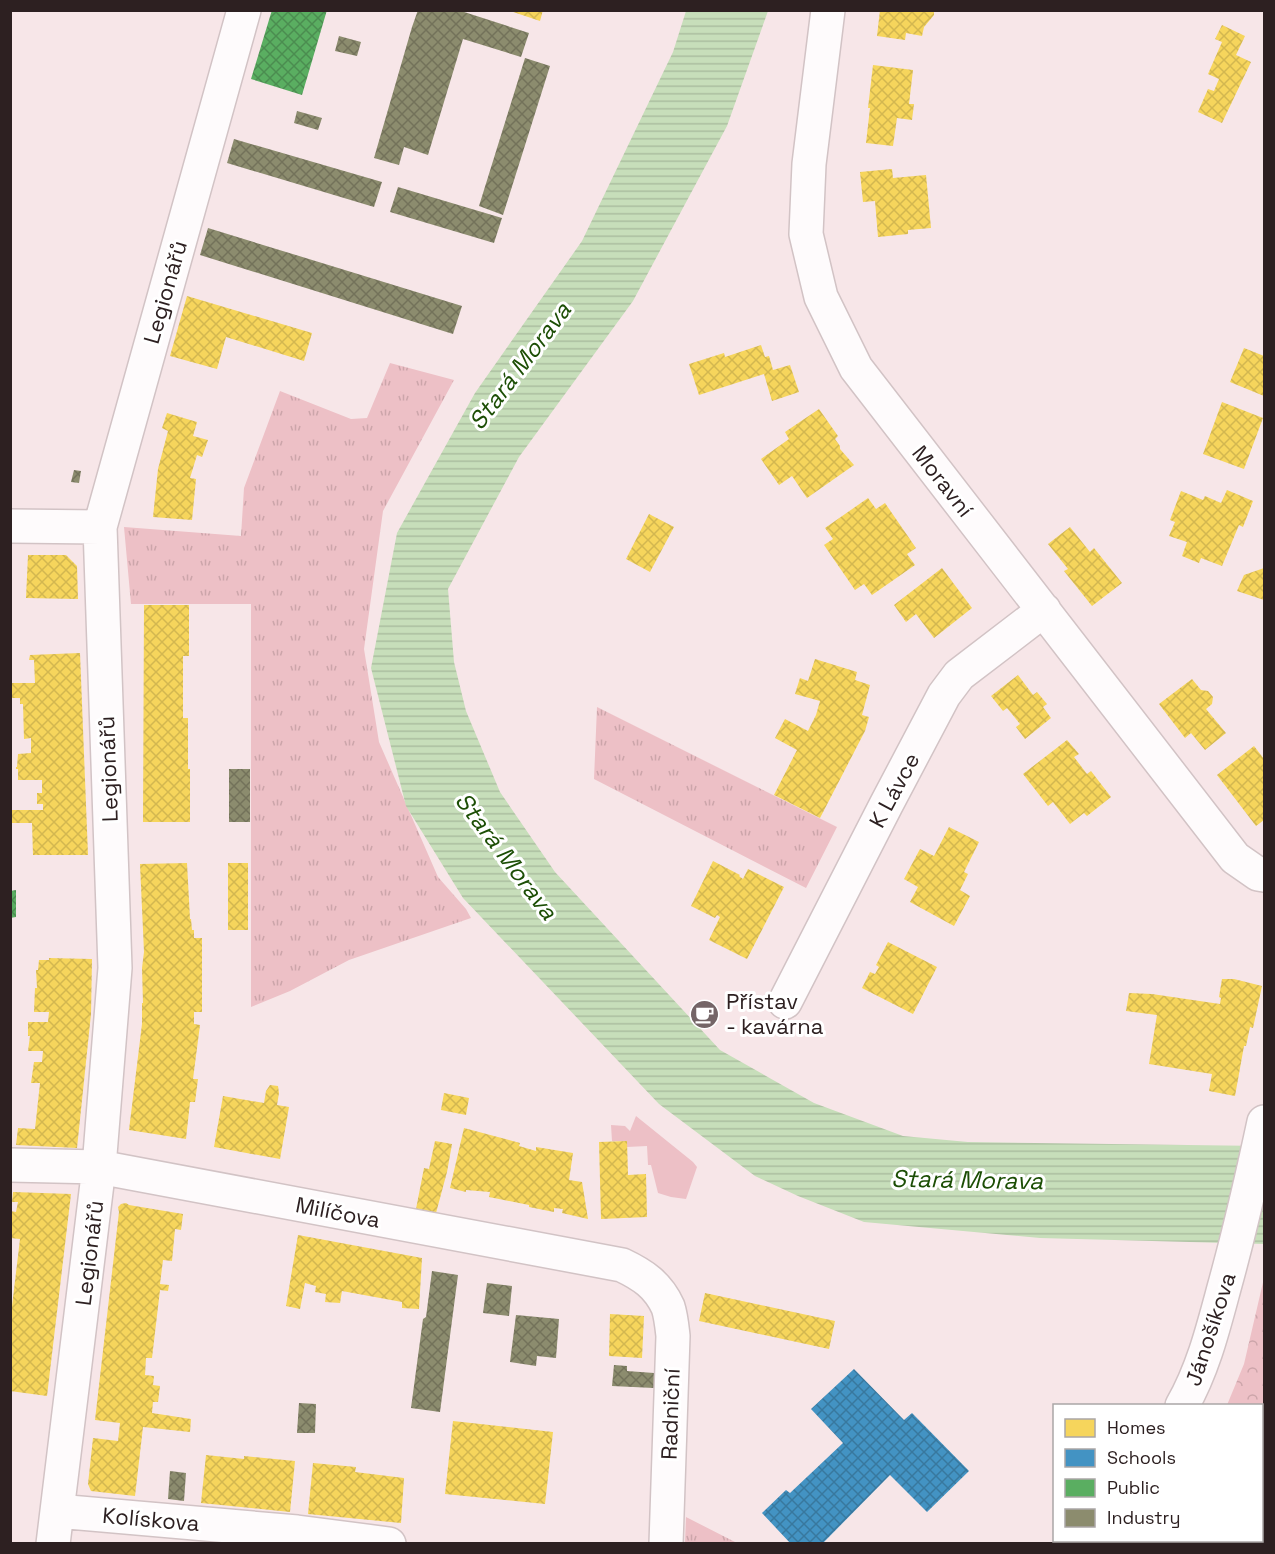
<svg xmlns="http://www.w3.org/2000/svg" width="1275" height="1554" viewBox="0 0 1275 1554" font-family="'Space Grotesk',sans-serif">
  <defs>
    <pattern id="grass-tufts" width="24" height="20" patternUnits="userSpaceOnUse" patternTransform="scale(1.5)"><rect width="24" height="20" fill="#edc0c6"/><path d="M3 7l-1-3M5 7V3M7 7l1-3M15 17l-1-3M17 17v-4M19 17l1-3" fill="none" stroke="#cca5aa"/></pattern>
    <pattern id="park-crowns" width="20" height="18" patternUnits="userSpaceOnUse" patternTransform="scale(1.5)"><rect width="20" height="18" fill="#edc0c6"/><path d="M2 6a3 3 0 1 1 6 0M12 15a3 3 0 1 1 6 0" fill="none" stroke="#cca5aa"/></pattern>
    <pattern id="water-rules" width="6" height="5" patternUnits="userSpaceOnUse" patternTransform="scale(1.5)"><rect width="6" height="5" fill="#c7deba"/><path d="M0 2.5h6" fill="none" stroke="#abbea0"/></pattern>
    <pattern id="homes-cross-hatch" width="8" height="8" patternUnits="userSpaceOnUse" patternTransform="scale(1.5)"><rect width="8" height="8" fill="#f6d55c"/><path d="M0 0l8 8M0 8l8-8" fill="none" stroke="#d3b750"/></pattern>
    <pattern id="schools-cross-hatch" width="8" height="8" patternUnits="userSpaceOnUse" patternTransform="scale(1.5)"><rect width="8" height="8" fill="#4393c3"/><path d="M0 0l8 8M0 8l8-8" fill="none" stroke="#38789e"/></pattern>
    <pattern id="public-cross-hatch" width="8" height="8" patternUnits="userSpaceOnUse" patternTransform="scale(1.5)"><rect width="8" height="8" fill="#5aae61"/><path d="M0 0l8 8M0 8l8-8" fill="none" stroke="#4b8d50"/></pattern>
    <pattern id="industry-cross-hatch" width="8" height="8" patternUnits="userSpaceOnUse" patternTransform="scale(1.5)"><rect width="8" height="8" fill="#8c8c6e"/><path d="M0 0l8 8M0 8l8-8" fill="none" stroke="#73725a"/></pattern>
  </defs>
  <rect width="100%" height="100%" fill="#f7e6e8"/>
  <path fill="url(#grass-tufts)" d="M390,363L454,380L383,511L364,649L379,742L438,877L466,909L471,918L349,960L290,991L251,1007V604H131L124,527L241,536L244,488L280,391L351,419L367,418Z
    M597,707L837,827L806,888L594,779Z
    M686,1517L737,1543H685Z"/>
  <path fill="url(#park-crowns)" d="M1264,1278V1543H1134L1136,1540H1262V1406L1227,1405L1244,1364Z"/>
  <path fill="#edc0c6" d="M636,1116L693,1162L697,1167L686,1199L671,1197L658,1193L651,1165H648L647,1146L627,1147V1141H612L611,1125L625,1126L630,1131Z"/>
  <path fill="url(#water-rules)" d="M686,11H768L727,126L633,301L519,457L448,589L454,662L466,711L500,792L555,872L720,1050L814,1103L903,1136L968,1142L1264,1146V1244L1040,1238L864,1222L798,1196L755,1176L659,1104L463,898L406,806L371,668L397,533L475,393L582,241L673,52Z"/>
  <path fill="url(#homes-cross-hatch)" d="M507,10H543L540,21Z
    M880,10H934V15L924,27L922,36L906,33L905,40L877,36Z
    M1222,25L1245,36L1236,55L1251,62L1222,123L1198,112L1208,89L1214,91L1219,79L1208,74L1222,42L1215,39Z
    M873,65L913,70L909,104H914L912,120L897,118L893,146L866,143L870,108H868Z
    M892,169L893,178L926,175L931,228L908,230V234L878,237L875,201L863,202L860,172Z
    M187,296L312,333L304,361L226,337L217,369L170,356Z
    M761,345L765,357L769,356L773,370L790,365L799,392L772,401L764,374L699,395L689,364L724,353L725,357Z
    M1244,348L1264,356V396L1230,382Z
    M1222,402L1263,418L1244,469L1203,454Z
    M819,409L838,436L835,439L840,446V449L854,465L807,498L792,476L779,485L761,459L789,439L785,432Z
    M167,413L197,422L193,436L208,440L202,457L197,455L190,478L196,479L192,520L153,517L158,469L168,431L162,428Z
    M1227,490L1253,501L1243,527L1239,525L1222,566L1201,558L1199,563L1182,556L1187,542L1169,536L1175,522L1170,520L1181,491L1203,500L1205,496L1221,503Z
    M868,498L876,509L885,503L916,548L907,554L915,565L872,595L864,584L855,590L824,545L833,539L825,528Z
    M649,514L674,527L650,572L626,559Z
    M1070,527L1090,552L1094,548L1122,583L1092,606L1064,571L1068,569L1048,544Z
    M28,555H66L77,566L78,599L26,598Z
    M942,568L972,608L934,638L916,614L906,622L894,605Z
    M1264,568V600L1237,591L1244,575Z
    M144,605H189V656H183V718H188V769H190V822H143Z
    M80,653L88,855H33L32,823H10V810H43V804H37V793H42V780H18V769H16V767H17L18,754L31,753V738L24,739L23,704H20V698H10V683H35L34,660H29L30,655Z
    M815,659L857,672L855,680L870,685L862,715L869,717L865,731L820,818L774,795L797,750L775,738L785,719L808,731L816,715L820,701L795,694L800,678L808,681Z
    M1018,675L1033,695L1037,692L1047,704L1043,707L1051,718L1025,739L1016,727L1020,724L1007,708L1003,711L991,696Z
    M1192,679L1201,690L1208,691L1213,697L1212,704L1206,709L1226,733L1205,750L1191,733L1185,738L1159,704Z
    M1067,740L1079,754L1074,757L1087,774L1091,771L1111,797L1087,816L1084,813L1070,824L1053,802L1048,806L1023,774Z
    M1254,746L1264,759V820L1256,826L1217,775Z
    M949,827L979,842L964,872L968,874L960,890L970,896L954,926L910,902L918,887L904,879L920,849L934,856Z
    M713,861L740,875L739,876L743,879L748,869L784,887L747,959L709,940L720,917L717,915L715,918L691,906Z
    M187,863L190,919H191L192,930H194V938H202V1012H194V1024L200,1025L193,1079H198L195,1102H190L186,1139L129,1130L142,1024V1003H143L142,968L144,952L140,864Z
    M228,863H248V930H228Z
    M888,942L937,967L913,1014L862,988L870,972L875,974L879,967L876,965Z
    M49,958L92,959L91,1014L77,1148L16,1145L18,1128L35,1129L40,1083H31L34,1062H42L43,1051H28L30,1036H28V1022H48L49,1012H34L35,988H37L36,970H38L39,960H49Z
    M1222,979H1234L1262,986L1253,1028L1250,1027L1246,1046H1244L1235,1096L1209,1091L1212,1074L1149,1064L1157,1015L1126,1011L1129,993L1152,994L1220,1004L1221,998L1219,997Z
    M270,1085L278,1086L279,1093L277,1105L289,1107L280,1159L214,1147L223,1096L264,1103L266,1091Z
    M444,1093L469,1098L466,1115L441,1110Z
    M464,1128L520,1143L519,1146L536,1151V1147L573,1153L569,1180L582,1182L588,1219L562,1213L563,1209L554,1208V1212L529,1207V1205L489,1197L490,1192L466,1190V1192L450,1188Z
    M435,1141L452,1144L447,1172L436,1213L416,1209L424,1168L429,1169Z
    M627,1141L628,1175L646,1174L647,1217L601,1219L599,1142Z
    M13,1192L71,1194L47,1396L10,1391V1323L20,1239L10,1238V1211L16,1212L18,1202H12Z
    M126,1203L129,1205L183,1214L181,1230L175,1229L172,1261L163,1260L160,1284L169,1285L168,1291L160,1290L152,1358H146L145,1375L154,1376L153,1385L160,1386L158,1402H153L152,1413L191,1419L190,1432L143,1427L135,1496L91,1491L88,1484L93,1438L118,1441L120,1423L95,1420L119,1212L118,1207L121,1204Z
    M298,1235L422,1258L419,1309L402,1308V1302L342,1291L340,1303L325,1302L326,1294L315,1292L316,1286L305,1283L300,1309L286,1306Z
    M705,1293L835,1321L829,1349L699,1321Z
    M610,1314L644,1316L642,1358L609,1356Z
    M453,1421L553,1432L545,1504L445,1494Z
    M206,1455L244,1459V1456L295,1461L290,1512L201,1503Z
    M313,1463L356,1467L355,1472L404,1478L401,1523L308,1514Z"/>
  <path fill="url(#schools-cross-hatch)" d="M854,1369L904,1420L912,1413L969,1471L927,1512L890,1475L822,1544H791L762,1513L786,1490L790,1493L843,1443L811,1409Z"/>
  <path fill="url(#public-cross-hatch)" d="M272,10H327L302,95L251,79Z
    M16,890V917L10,918V891Z"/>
  <path fill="url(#industry-cross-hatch)" d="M418,10H458L529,33L521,57L463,39L428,155L404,147L399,165L374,158L412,27Z
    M339,36L361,42L357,56L335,51Z
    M525,58L550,66L503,215L479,206Z
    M297,111L322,118L318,130L294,123Z
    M234,139L382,182L374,207L227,163Z
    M398,187L502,218L494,243L390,212Z
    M208,228L462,306L453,334L200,255Z
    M74,470L81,471L79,483L71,482Z
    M229,769H250V822H229Z
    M432,1271L458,1275L440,1412L411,1408L423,1319L426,1317Z
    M487,1283L512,1286L509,1316L483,1313Z
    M516,1315L559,1319L556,1358L537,1356L536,1366L510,1362Z
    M614,1365L627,1366V1371L654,1373V1388L612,1386Z
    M299,1403L316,1404L315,1433H297Z
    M170,1471L186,1473L184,1501L168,1499Z"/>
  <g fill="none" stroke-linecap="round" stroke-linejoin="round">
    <defs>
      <path id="minor" d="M828,10L809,164L806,234L821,297L856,368L1235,858L1258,874L1264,875
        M10,526L100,527
        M785,1002L886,805L944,695L959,675L1044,610
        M10,1165L99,1167L622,1265C643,1275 658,1285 668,1307C671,1316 672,1327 673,1336L666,1544
        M1182,1406C1203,1369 1213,1329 1224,1288C1239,1234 1252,1178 1264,1122
        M57,1511L297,1532L389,1544
        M53,1544L99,1167L115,968L100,527L244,10
        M1085,1544L1088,1540"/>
    </defs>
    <use href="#minor" stroke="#d2c3c5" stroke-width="36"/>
    <use href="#minor" stroke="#fefbfc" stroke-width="33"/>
  </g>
  <defs>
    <symbol id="cafe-disc" viewBox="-11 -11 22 22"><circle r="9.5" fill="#746567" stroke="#fff"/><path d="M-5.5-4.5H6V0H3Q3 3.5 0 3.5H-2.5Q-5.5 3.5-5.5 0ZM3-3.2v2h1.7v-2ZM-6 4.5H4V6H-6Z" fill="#fff"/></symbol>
  </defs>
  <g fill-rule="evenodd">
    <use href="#cafe-disc" x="688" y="998" width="33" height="33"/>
  </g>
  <g text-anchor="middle" stroke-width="6" stroke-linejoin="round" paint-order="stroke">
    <g font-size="22" fill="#2d2021" stroke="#fff">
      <text transform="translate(165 292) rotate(-74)" y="8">Legionářů</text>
      <text transform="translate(943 481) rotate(52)" y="8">Moravní</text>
      <text transform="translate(108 769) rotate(-92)" y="8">Legionářů</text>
      <text transform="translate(894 790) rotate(-62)" y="8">K Lávce</text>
      <text transform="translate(338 1212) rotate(11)" y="8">Milíčova</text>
      <text transform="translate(89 1253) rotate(-83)" y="8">Legionářů</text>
      <text transform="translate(1210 1329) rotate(-72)" y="8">Jánošíkova</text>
      <text transform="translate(670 1414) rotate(-88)" y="8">Radniční</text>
      <text transform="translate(151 1519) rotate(5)" y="8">Kolískova</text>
    </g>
    <g font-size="22" fill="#2d2021" stroke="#fff" text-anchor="start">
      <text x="726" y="1009">Přístav<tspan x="726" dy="25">- kavárna</tspan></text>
    </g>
    <g font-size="24" font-style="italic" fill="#1c4e05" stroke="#fff">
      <text transform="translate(520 366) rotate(-53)" y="8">Stará Morava</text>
      <text transform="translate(506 856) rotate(53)" y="8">Stará Morava</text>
      <text transform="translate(967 1180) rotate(1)" y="8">Stará Morava</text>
    </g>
  </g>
  <rect width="1275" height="1554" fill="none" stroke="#2d2021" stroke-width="24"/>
  <rect x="1053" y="1404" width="210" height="138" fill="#ffffff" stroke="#aba6a6" stroke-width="1.5"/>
  <rect x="1065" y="1419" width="30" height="18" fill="#f6d55c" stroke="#aba6a6" stroke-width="1.5"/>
  <text x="1107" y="1434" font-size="18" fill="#2d2021">Homes</text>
  <rect x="1065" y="1449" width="30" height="18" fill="#4393c3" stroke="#aba6a6" stroke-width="1.5"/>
  <text x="1107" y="1464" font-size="18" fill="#2d2021">Schools</text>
  <rect x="1065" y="1479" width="30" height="18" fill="#5aae61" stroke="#aba6a6" stroke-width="1.5"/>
  <text x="1107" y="1494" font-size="18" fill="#2d2021">Public</text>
  <rect x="1065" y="1509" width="30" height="18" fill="#8c8c6e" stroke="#aba6a6" stroke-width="1.5"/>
  <text x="1107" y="1524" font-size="18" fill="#2d2021">Industry</text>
</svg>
